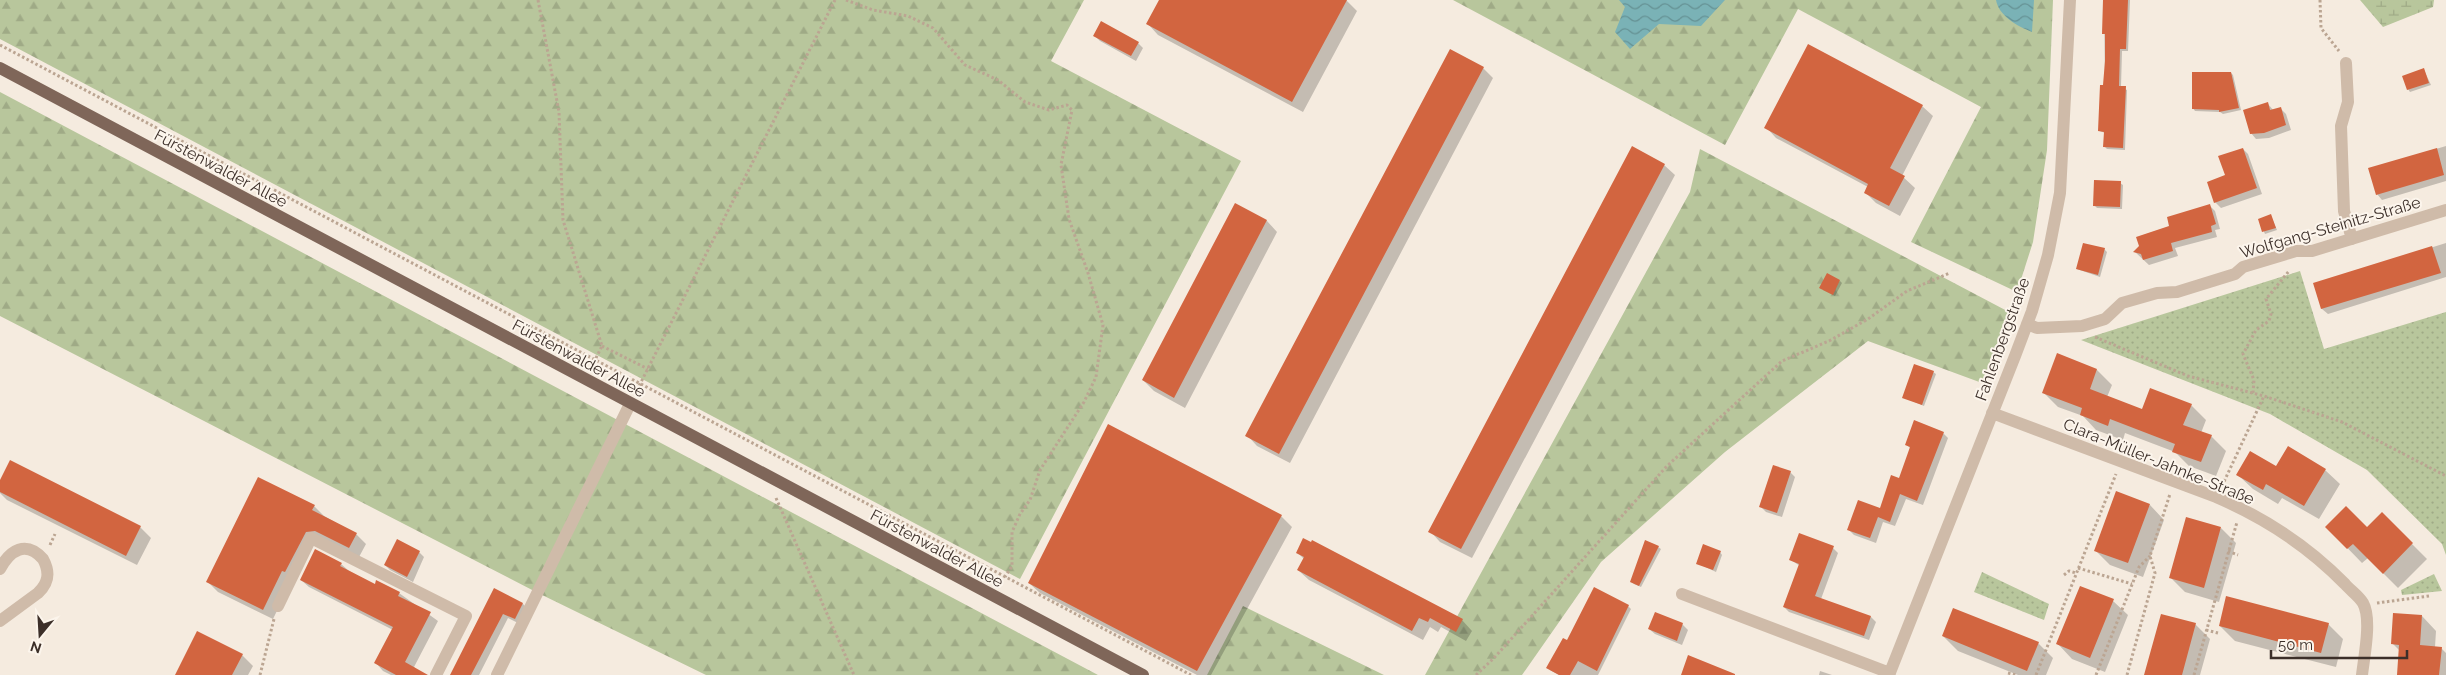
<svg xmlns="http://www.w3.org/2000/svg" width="2446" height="675" viewBox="0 0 2446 675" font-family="Raleway,sans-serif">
  <defs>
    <pattern id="green-dots" width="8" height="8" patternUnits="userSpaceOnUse" patternTransform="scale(1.25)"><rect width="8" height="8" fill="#b8c69c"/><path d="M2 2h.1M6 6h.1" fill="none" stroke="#9faa86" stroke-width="1.8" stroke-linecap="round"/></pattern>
    <pattern id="forest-firs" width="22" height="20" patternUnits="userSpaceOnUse" patternTransform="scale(1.25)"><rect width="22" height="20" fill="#b8c69c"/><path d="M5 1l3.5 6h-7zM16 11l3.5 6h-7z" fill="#9faa86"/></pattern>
    <pattern id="wetland-marsh" width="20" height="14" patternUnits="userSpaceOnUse" patternTransform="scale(1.25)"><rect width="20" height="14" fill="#b8c69c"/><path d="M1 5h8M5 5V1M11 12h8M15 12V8" fill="none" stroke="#9faa86"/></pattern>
    <pattern id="water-waves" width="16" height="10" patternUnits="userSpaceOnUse" patternTransform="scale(1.25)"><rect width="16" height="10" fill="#7ab2b6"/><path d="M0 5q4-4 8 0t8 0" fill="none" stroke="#659194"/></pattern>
  </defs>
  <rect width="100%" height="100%" fill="#f5ebdf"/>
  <path fill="url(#green-dots)" d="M2300,271L2324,349L2446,312V555L2442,544L2367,470L2270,414L2081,340Z
    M1982,572L2049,604L2044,620L1974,592Z
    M2434,574L2442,591L2402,595L2401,590Z"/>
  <path fill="url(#forest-firs)" d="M0,0H1084L1051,61L1241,161L1020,579L0,39Z
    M1453,0H2053L2047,150L2033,242L2017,292L1911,242L1981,107L1798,9L1725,145Z
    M0,92L1098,675H706L538,593L0,316Z
    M1700,149L2009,312L1982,383L1868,341L1725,452L1601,562L1522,675H1425L1690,192Z
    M1243,606L1384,675H1207Z"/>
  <path fill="url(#wetland-marsh)" d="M2360,0H2434L2433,7L2383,27Z"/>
  <path fill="url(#water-waves)" d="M1619,0H1725L1701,26L1659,24L1630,49L1615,32L1625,7Z
    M1996,0H2034L2032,32C2017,26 1999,16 1996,0Z"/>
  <path fill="#0003" d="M1160,0H1346L1357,11L1303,112L1158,35L1148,24Z
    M2104,0H2130L2128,51H2122L2121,87L2127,90L2125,150L2107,149L2104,146L2105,133L2100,131L2105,86Z
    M1095,36L1138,43L1143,48L1136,61L1100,41Z
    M1483,68L1493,78L1290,463L1257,446L1247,435Z
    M2424,70L2431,85L2410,92L2408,89Z
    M2231,73L2233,75L2241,110L2223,114L2220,112L2195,111L2193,108Z
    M2268,104L2274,111L2280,108L2286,114L2291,130L2269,138L2256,139L2251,133Z
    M1922,106L1933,116L1902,176L1915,188L1900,216L1876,203L1865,192L1868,187L1776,138L1766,127Z
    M2446,146V181L2382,200L2377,194L2369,169Z
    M2243,149L2248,154L2262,194L2221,208L2215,202L2227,176Z
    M1664,165L1675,175L1472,558L1440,542L1430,531Z
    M2120,183L2123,185L2122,209L2097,208L2095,206Z
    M1236,205L1267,221L1277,232L1185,408L1154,391L1143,380Z
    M2210,206L2215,211L2220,229L2215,230L2217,237L2175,248L2178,256L2149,265L2135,252Z
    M2271,216L2277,230L2265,234L2259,220Z
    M2446,243V277L2328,314L2322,309L2314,284Z
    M2104,249L2107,252L2100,277L2077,269Z
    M1840,281L1842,283L1835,296L1823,290Z
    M2058,355L2097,370L2112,385L2107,397L2143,411L2191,405L2206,420L2201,433L2211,436L2226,451L2216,476L2189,466L2175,452L2125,433L2123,440L2096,430L2083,416L2058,407L2043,392Z
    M1933,372L1936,374L1924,406L1903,397Z
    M1943,433L1948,438L1923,505L1906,499L1895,526L1883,522L1876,543L1854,535L1849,530L1880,510L1900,480L1911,449L1907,445Z
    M10,462L140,527L151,538L137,565L7,500L0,493V482Z
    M2277,468L2325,470L2340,484L2319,519L2282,498L2278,504L2253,489L2238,475Z
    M1790,472L1795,477L1782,517L1766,512L1761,507Z
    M2150,505L2164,520L2143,577L2110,565L2095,550Z
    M314,506L324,516L356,534L366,544L359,557L316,541L292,580L273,619L218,592L208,582Z
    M2382,514L2427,559L2398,588L2368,558L2362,563L2327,527L2367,529Z
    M1281,516L1292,527L1211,675H1197L1040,593L1029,583Z
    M2221,528L2236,543L2219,602L2185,592L2171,578Z
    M1658,547L1661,549L1641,587L1634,584L1632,582Z
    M1833,548L1838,553L1821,599L1871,617L1876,622L1869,640L1789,612L1784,607L1800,566L1791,560Z
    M419,552L424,557L413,582L390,570L385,565Z
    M1297,552L1462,620L1472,631L1466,641L1441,627L1438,632L1430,627L1423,640L1309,580L1298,570L1304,559Z
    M1720,552L1722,555L1716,572L1697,563Z
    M341,564L349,571L375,585L399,593L438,621L414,667L422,675H391L383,671L376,663L393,630L309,587L301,580Z
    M2081,587L2113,601L2128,615L2105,672L2072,659L2058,644Z
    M495,590L523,604L528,609L520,624L508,618L479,675H451Z
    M1628,606L1631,609L1598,675H1559L1550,670L1567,641Z
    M2422,616L2436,631L2435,647L2441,648L2446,653V675H2398L2400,651L2392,643Z
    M1682,624L1688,630L1682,645L1655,634L1649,629Z
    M2195,624L2210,639L2200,675H2146Z
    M2328,624L2343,639L2336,667L2235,641L2220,626Z
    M1943,636L2038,643L2053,658L2046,675H2018L1958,651Z
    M242,655L253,666L248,675H176Z
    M1820,671L1832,675H1819Z"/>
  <path fill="#d26540" d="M1159,0H1347L1292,102L1146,24Z
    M2103,0H2128L2126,49H2120L2119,86H2126L2123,148L2103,147L2104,132L2098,131L2100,85H2103L2105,61V34H2102Z
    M1101,21L1139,42L1131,56L1093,36Z
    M1808,44L1923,105L1890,168L1905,176L1889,206L1864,193L1868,184L1764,128Z
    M1450,49L1484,67L1279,454L1245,436Z
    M2424,68L2429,83L2407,90L2402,76Z
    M2192,72H2231L2239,108L2219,112V110L2192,109Z
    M2268,102L2270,110L2281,107L2286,125L2264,133L2250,134L2243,110Z
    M1632,146L1665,164L1461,549L1428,532Z
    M2243,148L2257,188L2214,203L2207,182L2225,175L2218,156Z
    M2437,148L2444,175L2376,195L2368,168Z
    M2094,180L2121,181L2120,207L2093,206Z
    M1235,203L1267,220L1174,398L1142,380Z
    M2210,204L2216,224L2211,226L2212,232L2171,243L2173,251L2143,260L2141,254L2133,252L2139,246L2136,237L2169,226L2167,217Z
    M2271,214L2276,228L2262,232L2258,219Z
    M2083,243L2105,248L2098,275L2076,269Z
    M2432,246L2441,273L2321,309L2313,283Z
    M1827,273L1840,280L1833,295L1819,288Z
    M2057,353L2097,369L2090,389L2142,409L2150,388L2192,404L2183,425L2212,435L2201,462L2172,452L2175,444L2110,419L2108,426L2080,415L2082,408L2042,393Z
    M1914,364L1934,371L1922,405L1902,398Z
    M1914,420L1944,432L1917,501L1900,494L1890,522L1878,517L1870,538L1847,530L1858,500L1880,508L1891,475L1899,478L1910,447L1905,445Z
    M1108,424L1282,515L1197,671L1028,583Z
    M2288,446L2326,469L2304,506L2266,484L2263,490L2236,475L2250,451L2276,466Z
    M10,460L141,526L126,556L0,492V480Z
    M1773,465L1791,471L1777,513L1759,507Z
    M258,477L315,505L312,510L357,533L349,548L315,531L306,532L285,572L282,571L263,610L206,582Z
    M2116,491L2150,504L2128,563L2094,551Z
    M2346,506L2367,527L2382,512L2413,543L2383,574L2353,544L2347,549L2325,527Z
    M2186,517L2221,527L2204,588L2169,578Z
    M1799,533L1834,546L1815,596L1871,616L1864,636L1783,607L1799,564L1789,560Z
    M1303,538L1311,542L1312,540L1463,619L1456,632L1430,618L1428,622L1419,618L1412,631L1297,570L1304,557L1296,553Z
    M397,539L420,551L407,577L384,565Z
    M1645,540L1659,546L1639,586L1630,582Z
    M1703,544L1721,551L1713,570L1696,564Z
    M315,549L342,563L340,566L375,584L376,580L400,592L398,596L431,612L405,662L428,675H396L374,663L393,627L300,580Z
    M2080,586L2114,599L2090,658L2056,644Z
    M1594,587L1629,605L1597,671L1578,661L1570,675H1559L1546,668L1563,638L1567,640Z
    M494,588L523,603L515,619L503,614L471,675H450Z
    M2226,596L2329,623L2321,653L2219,626Z
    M1953,608L2039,642L2027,671L1942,636Z
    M1655,612L1683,623L1677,641L1648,629Z
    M2393,613L2422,615L2420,645L2442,647L2439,675H2397L2399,645L2391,644Z
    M2161,614L2196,623L2182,675H2144Z
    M197,631L243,654L232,675H175Z
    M1688,655L1735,674V675H1681Z"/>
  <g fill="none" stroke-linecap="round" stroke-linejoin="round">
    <path stroke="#bba592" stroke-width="3" stroke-dasharray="2.5 2.5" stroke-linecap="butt" d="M538,0L559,112L563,220L602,346L595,360
      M846,0L873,10L908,16L933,28L965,65L998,80L1025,102L1049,110L1067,105L1072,110L1061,165L1069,219L1088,273L1103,325L1096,377L1084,402L1040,470L1030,500L1020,514L1012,532V566L1005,577
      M2320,0L2321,28L2339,51
      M0,45L1191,675
      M2095,337L2188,376L2264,396L2342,422L2446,476
      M602,346L648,369
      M637,390L835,0
      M2253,393L2254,380L2243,354L2256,330L2269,321L2271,314L2266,299L2289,271
      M2222,486L2264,396
      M776,498L854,675
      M50,545L55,534
      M2228,551L2238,555
      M2078,568L2132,584
      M2064,575L2069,571L2076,573
      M2377,603L2429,596
      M2206,630L2218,633
      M2008,673L2016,675
      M260,675L274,619
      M1476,675L1494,658L1667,466L1782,361L1829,341L1868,319L1907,291L1950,273
      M2036,675L2116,474
      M2096,675L2139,567L2150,556
      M2127,675L2155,573L2150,556L2170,494
      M2194,675L2237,522"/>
    <path stroke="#cfbba9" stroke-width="12" d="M2346,63L2348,102L2341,126L2344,211L2352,239
      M2027,324L2037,328L2082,326L2105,319L2122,303L2157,293L2177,292L2235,274L2243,267L2296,251H2312L2446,210
      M1992,413L2216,497C2265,518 2308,546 2345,584C2350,590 2359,596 2363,603C2372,619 2364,657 2362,675
      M0,569C10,550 26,540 43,559C50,572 49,583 38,593L0,621
      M1682,594L1890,673
      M278,606L311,538L466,616L436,675
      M497,675L630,404
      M1889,675L2015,356L2032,311L2048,255L2060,193L2070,0"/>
    <path stroke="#7f6659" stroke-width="12" d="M0,68L1143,675"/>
  </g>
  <g text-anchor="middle" stroke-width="4" stroke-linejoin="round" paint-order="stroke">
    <g font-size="16" fill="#3c2f29" stroke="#fcf5ec">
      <text transform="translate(221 168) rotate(28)" y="6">Fürstenwalder Allee</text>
      <text transform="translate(2330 227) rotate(-16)" y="6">Wolfgang-Steinitz-Straße</text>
      <text transform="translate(2002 339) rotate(-70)" y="6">Fahlenbergstraße</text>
      <text transform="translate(579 358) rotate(28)" y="6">Fürstenwalder Allee</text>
      <text transform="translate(2159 461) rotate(22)" y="6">Clara-Müller-Jahnke-Straße</text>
      <text transform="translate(937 548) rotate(28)" y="6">Fürstenwalder Allee</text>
    </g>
  </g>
  <g transform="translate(40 635) rotate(198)" stroke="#fcf5ec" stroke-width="4" paint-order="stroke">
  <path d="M0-4L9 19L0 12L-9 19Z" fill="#3c2f29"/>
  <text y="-8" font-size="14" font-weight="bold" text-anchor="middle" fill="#3c2f29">N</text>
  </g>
  <path d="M2271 650v8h136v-8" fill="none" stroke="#3c2f29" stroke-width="2.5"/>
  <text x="2278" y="650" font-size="15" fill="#3c2f29" stroke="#fcf5ec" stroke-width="4" paint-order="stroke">50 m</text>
</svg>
